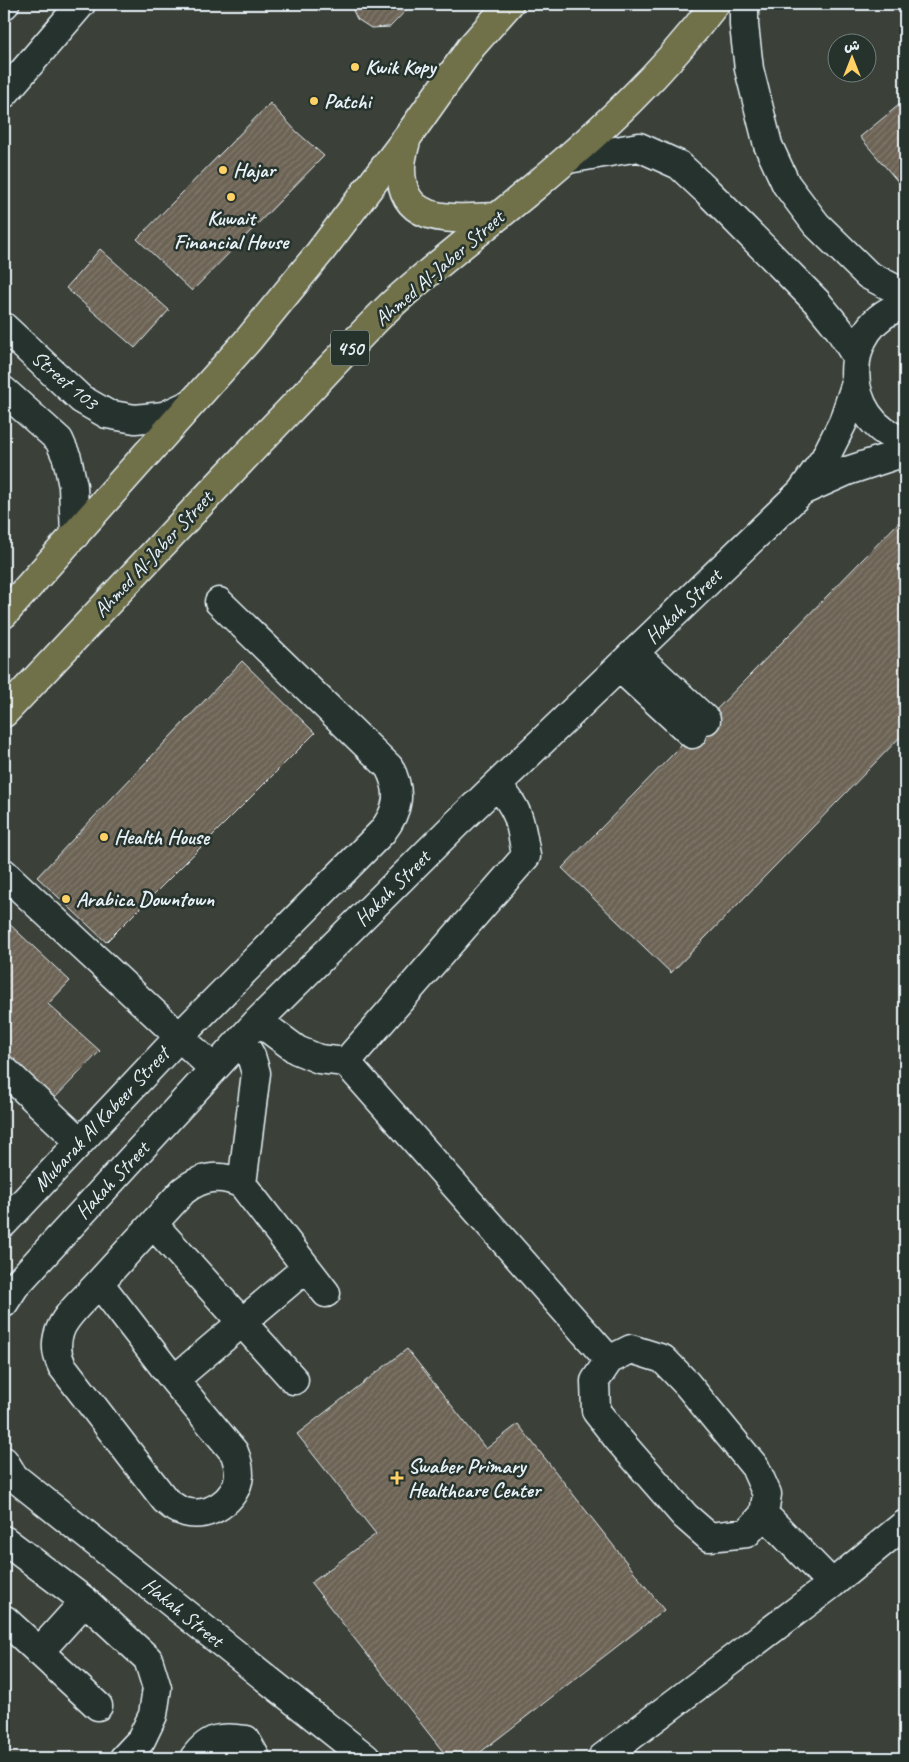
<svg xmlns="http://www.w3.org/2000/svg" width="909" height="1762" viewBox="0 0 909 1762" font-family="Caveat,'Playpen Sans Arabic',sans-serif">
  <defs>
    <pattern id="building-hatch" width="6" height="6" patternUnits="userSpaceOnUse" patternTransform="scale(1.25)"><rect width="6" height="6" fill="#6c6355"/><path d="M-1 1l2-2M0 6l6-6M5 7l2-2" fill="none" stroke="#817a6e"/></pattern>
  </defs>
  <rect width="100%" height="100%" fill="#3b4139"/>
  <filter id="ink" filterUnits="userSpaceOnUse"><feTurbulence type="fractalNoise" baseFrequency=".02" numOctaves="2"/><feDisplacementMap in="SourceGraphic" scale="10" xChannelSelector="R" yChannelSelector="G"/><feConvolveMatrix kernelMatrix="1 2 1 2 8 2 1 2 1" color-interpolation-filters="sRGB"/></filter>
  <g filter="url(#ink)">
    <path fill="url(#building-hatch)" stroke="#e8f1f8" d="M350,4H412L390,27L371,28L357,19Z
      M905,100V190L860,137Z
      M270,103L297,132L324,156L192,291L137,239Z
      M100,249L169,310L135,348L66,288Z
      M901,520L905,524V732L671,973L562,868Z
      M242,661L315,733L106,942L37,877Z
      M4,919L70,981L48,1004L100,1051L50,1103L4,1060Z
      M407,1349L486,1449L518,1424L664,1610L473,1758H448L311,1583L376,1534L297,1434Z"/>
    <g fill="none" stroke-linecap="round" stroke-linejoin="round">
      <defs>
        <path id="minor" d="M744,4V25L749,69L768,145L786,184L816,224L868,275L905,294
          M4,5L5,4
          M4,94L81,4
          M568,159L639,147L679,165L708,192L817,302L839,329L856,356
          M905,305C838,323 839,422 905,441
          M4,327L81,399L107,414L135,419L164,416L190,404
          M4,391L59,440L67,458L73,486L75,535
          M802,491L847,471L905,452
          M634,653L706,720
          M619,667L692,734
          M4,873L214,1069
          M258,1021L297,1050L319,1059L346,1062L609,1360
          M242,1040L251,1056L256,1073L242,1184
          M346,1062L526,856C521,824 520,810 497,785
          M4,1070L79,1141
          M4,1223L179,1037L382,832C399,810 402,792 389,767L219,602
          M153,1224L294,1380
          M99,1283L174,1380L234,1452C237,1459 239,1467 239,1475C237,1500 209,1519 185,1512C177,1510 171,1505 165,1500L62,1366C44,1329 77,1308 99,1283Z
          M99,1283L183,1191C202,1176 221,1174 242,1184L326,1293
          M4,1303L15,1286L258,1021L455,825L801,492L825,458L843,422L856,383
          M631,1349L663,1359L687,1384L755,1467L767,1494L764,1514L747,1533L709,1537L685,1516L617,1438L596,1411L595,1381L609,1360Z
          M174,1380L306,1268
          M4,1461L14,1477L366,1758
          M764,1514L832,1584
          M4,1540L85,1601L148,1659L157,1688L153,1715L141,1740L124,1758
          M5,1620L98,1706
          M39,1652L85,1601
          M194,1758C210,1736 221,1737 246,1740L256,1758
          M602,1758L832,1584L905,1524"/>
        <path id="major" d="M406,141C404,149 401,159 401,167C400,228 455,218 497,217
          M4,614L249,339L320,252L406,139L472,46L509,4
          M4,713C99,613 192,511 288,412C322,377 355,340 390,306C436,264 486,227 534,187C600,132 663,73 715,4"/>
      </defs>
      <use href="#minor" stroke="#e8f1f8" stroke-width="31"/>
      <use href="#major" stroke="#e8f1f8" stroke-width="31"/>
      <use href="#minor" stroke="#26332d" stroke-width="28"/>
      <use href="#major" stroke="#70704a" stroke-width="28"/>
    </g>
  </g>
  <g fill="#ffd166" stroke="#26332d" stroke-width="2">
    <circle cx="355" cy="67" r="5"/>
    <circle cx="314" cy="101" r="5"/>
    <circle cx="223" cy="170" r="5"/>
    <circle cx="231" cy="197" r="5"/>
    <circle cx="104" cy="837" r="5"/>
    <circle cx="66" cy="899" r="5"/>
    <path d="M394.5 1470.5h5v5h5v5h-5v5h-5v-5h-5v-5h5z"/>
  </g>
  <g text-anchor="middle" stroke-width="5" stroke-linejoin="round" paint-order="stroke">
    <rect fill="#26332d" stroke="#aeb8bb" stroke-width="1" x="331" y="330.5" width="38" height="35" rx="4"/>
    <g font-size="20" font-weight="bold" fill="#e8f1f8">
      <text x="350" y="355">450</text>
    </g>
    <g font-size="21" font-weight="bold" fill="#e8f1f8" stroke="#26332d" text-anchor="start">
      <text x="365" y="74">Kwik Kopy</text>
      <text x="324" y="108">Patchi</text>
      <text x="233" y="177">Hajar</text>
      <text x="231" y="225" text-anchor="middle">Kuwait<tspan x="231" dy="24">Financial House</tspan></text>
      <text x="114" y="844">Health House</text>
      <text x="76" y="906">Arabica Downtown</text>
      <text x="408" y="1473">Swaber Primary<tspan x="408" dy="24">Healthcare Center</tspan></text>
    </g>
    <g font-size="21" fill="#e8f1f8" stroke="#26332d">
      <text transform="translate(439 268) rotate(-41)" y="7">Ahmed Al-Jaber Street</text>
      <text transform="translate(65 380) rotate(40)" y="7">Street 103</text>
      <text transform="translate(153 554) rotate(-47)" y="7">Ahmed Al-Jaber Street</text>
      <text transform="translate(683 606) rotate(-44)" y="7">Hakah Street</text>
      <text transform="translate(392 888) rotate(-45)" y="7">Hakah Street</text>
      <text transform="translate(101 1119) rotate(-47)" y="7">Mubarak Al Kabeer Street</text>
      <text transform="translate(112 1180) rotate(-47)" y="7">Hakah Street</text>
      <text transform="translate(183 1612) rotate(39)" y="7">Hakah Street</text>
    </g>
  </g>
  <rect width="909" height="1762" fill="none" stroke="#26332d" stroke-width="20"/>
  <rect x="10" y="10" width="889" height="1742" fill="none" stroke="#e8f1f8" stroke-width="2" filter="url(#ink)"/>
  <g transform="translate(852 58)"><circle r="24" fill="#26332d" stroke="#747f7e"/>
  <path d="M0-4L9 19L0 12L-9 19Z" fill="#ffd166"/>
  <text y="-8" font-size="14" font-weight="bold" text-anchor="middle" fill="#e8f1f8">ش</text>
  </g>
</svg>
